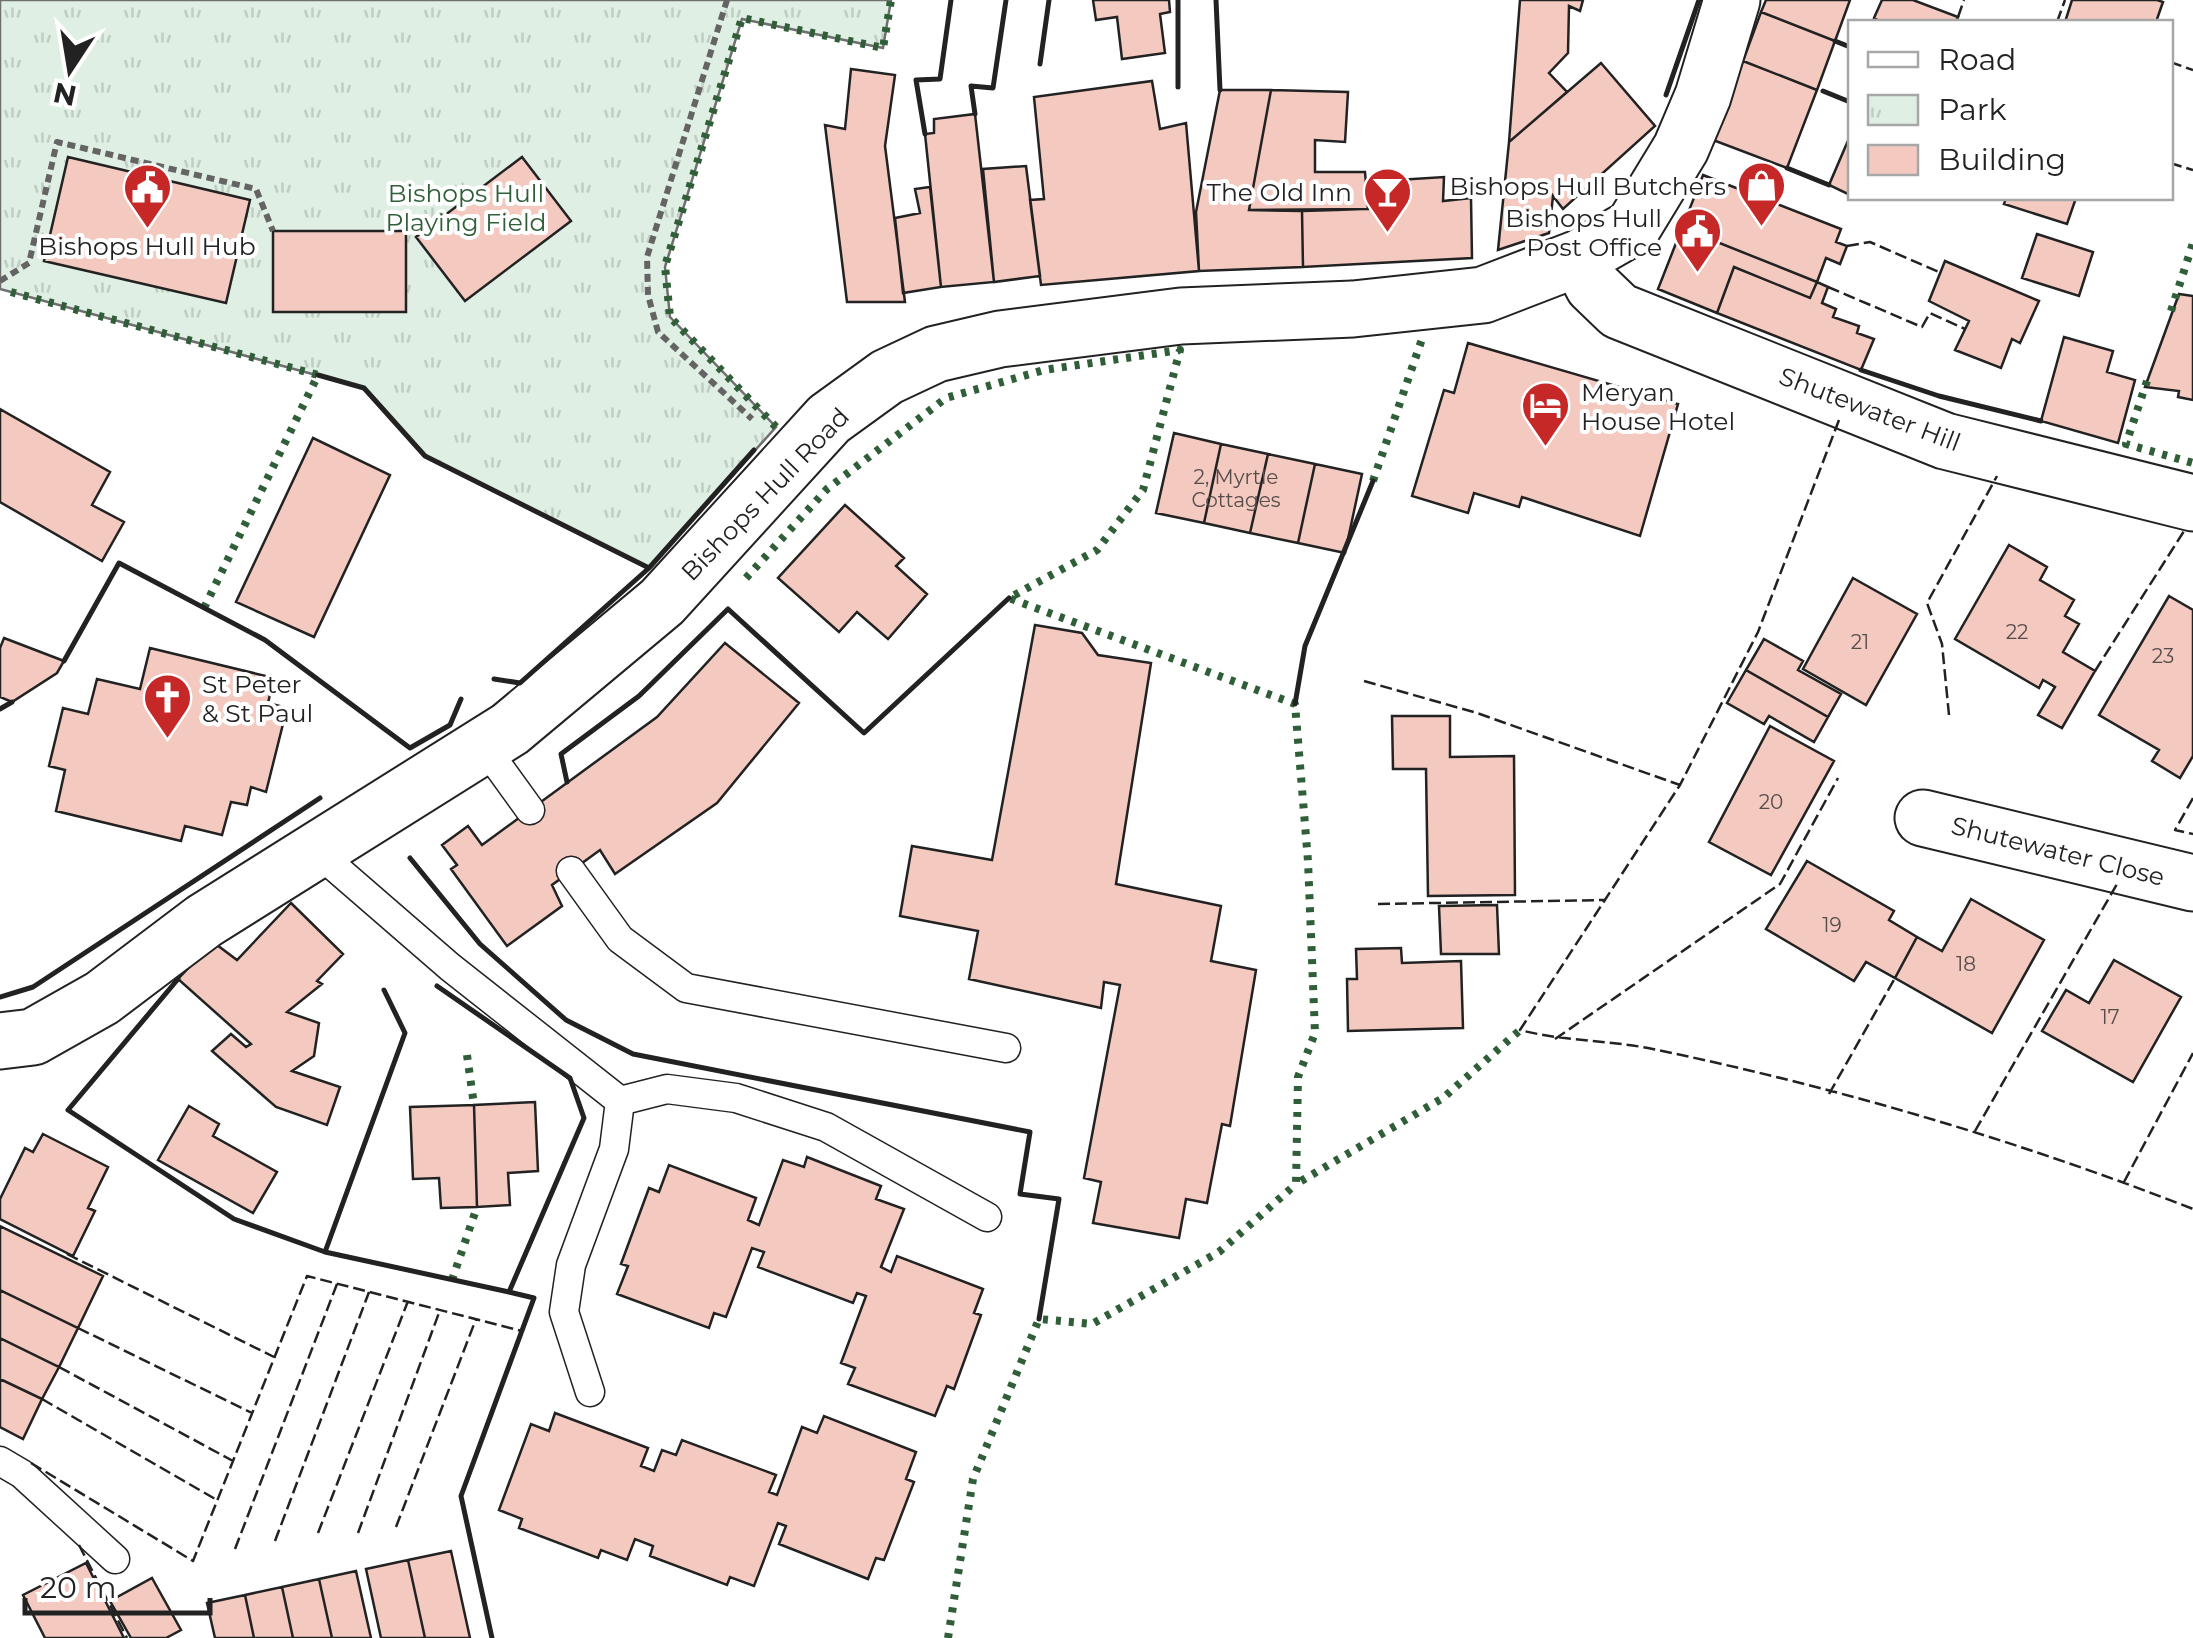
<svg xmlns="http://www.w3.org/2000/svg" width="2193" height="1638" viewBox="0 0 2193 1638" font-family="Montserrat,sans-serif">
  <defs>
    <pattern id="park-tufts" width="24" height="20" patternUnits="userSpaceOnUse" patternTransform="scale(2.5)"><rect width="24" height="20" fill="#e0efe3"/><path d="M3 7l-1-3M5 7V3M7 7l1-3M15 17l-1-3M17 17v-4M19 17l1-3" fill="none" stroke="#c0cdc2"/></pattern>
  </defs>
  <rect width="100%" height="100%" fill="#fff"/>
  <path fill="url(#park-tufts)" stroke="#6f6f6f" stroke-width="2.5" d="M0,0H891L883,48L742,19L665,267L670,317L776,427L649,568L425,456L364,388L0,289Z"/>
  <path fill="#f3c9c0" stroke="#222" stroke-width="2.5" d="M1093,0H1169L1170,12L1160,14L1165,53L1122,59L1117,17L1096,20Z
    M1520,0H1583L1580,11L1569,6L1568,53L1549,73L1567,92L1509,142Z
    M1766,0H1850L1835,41L1761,12Z
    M1882,0H1913L1958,17L1956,22H1881L1874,18Z
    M2072,0H2157L2163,2L2156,22H2065Z
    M1761,12L1835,41L1817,90L1743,61Z
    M1743,61L1817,90L1787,168L1713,140Z
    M1601,63L1655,126L1563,209L1553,196L1549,233L1498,250L1509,142Z
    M851,69L895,75L885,146L905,302H847L825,125L845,129Z
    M1152,81L1160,129L1186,123L1199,271L1041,285L1030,200L1044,199L1034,97Z
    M1220,90H1271L1249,210L1302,211L1303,267L1199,271L1196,212Z
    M1271,90L1348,92L1345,142L1315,140V172H1365L1368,209L1249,210Z
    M975,114L994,282L941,287L925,134L934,133V119Z
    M1850,136V195L1829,185Z
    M68,157L250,200L226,303L44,261Z
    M522,157L571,221L465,301L416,237Z
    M1026,166L1040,276L994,282L983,169Z
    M1703,175L1841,229L1836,242L1847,246L1840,264L1826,258L1817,282L1682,228Z
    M1444,177L1443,201L1471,198L1472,258L1303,267L1302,211L1368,209L1366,182Z
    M930,187L941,287L903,293L895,218L920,213L915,189Z
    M2006,198H2076L2067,224L2004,204Z
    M1682,228L1817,282L1810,298L1734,267L1717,313L1658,289Z
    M273,231H406V312H273Z
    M2037,234L2093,252L2079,296L2022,278Z
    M1945,261L2039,301L2020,343L2012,339L2001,368L1955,350L1969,321L1929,301Z
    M1734,267L1810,298L1817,282L1828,287L1822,303L1836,309L1833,317L1859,326L1857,333L1874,339L1861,370L1717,313Z
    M2179,294L2193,296V400L2178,397L2179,391L2145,387Z
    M2064,337L2113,351L2107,372L2135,380L2118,443L2041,421Z
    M1468,343L1678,404L1640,536L1522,497L1519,507L1474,493L1468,513L1412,496L1444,390L1454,393Z
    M0,409L110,472L92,505L124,522L102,561L0,502Z
    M1174,433L1221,444L1204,523L1156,513Z
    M313,438L390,475L314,637L236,602Z
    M1221,444L1268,454L1250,533L1204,523Z
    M1268,454L1315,464L1298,543L1250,533Z
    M1315,464L1362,474L1345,553L1298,543Z
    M845,505L904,558L896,566L927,594L888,639L857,612L839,632L778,578Z
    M2009,545L2047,567L2040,580L2074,600L2065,616L2079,624L2063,652L2095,671L2062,728L2038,715L2055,687L2043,680L2039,688L1955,639Z
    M1853,578L1917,614L1866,705L1803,669Z
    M2169,596L2193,610V756L2180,778L2152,761L2159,750L2099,715Z
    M1035,625L1082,633L1098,655L1151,663L1116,884L1221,906L1211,961L1256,970L1230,1126L1222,1124L1207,1203L1186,1199L1179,1238L1093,1223L1101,1182L1084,1178L1120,985L1104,982L1101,1008L969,979L978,931L900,916L912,846L992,860Z
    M4,638L64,661L57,673L12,702L0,697V648Z
    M1764,639L1803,661L1798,670L1841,694L1828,717L1746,670Z
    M725,643L799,703L717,803L615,874L600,850L552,885L562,906L507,946L451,869L457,865L442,845L468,826L482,845L657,717Z
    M150,648L274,678L268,703L287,708L266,792L251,787L247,805L231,802L222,835L185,826L181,841L56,811L65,770L49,766L63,708L88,714L97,679L140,689Z
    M1746,670L1828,717L1814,742L1769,716L1764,724L1727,703Z
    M1392,716H1450V757L1514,756L1515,895L1428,896L1426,769H1393Z
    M1770,726L1834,761L1771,875L1709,842Z
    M1807,861L1894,911L1889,920L1917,937L1895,978L1866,962L1854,981L1766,929Z
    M1971,899L2044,940L1992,1033L1895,978L1917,937L1942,951Z
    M291,903L343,954L317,981L322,984L287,1012L319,1023L314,1056L292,1071L340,1087L327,1125L276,1107L212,1051L231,1034L246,1047L251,1044L178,979L213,942L237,960Z
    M1497,905L1499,954H1441L1439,906Z
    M1401,948L1402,963L1461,961L1463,1028L1348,1031L1347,979H1357L1356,949Z
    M2114,960L2181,997L2133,1082L2042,1031L2066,990L2089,1003Z
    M535,1102L538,1171L508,1173L510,1205L477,1207L474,1105Z
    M474,1105L477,1207L441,1208L439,1178L413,1179L410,1107Z
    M189,1106L219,1124L213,1136L277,1172L253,1213L158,1160Z
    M43,1134L108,1167L88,1208L95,1211L73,1256L0,1219V1199L25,1148L33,1152Z
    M807,1157L881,1186L876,1199L904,1209L881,1267L891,1272L897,1256L983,1289L974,1313L981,1315L954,1389L947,1386L935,1416L848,1384L855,1368L841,1363L866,1296L857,1293L853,1303L758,1267L764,1252L752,1248L726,1317L714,1313L709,1328L617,1294L628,1266L621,1264L649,1188L659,1192L669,1165L756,1198L748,1220L759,1225L783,1160L804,1167Z
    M0,1226L103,1276L78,1328L0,1290Z
    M0,1290L78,1328L59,1367L0,1338Z
    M0,1338L59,1367L42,1399L0,1379Z
    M0,1379L42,1399L23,1439L0,1427Z
    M555,1413L648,1448L641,1466L654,1471L662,1450L676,1455L682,1440L776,1475L769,1492L777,1495L802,1427L817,1433L824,1416L916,1452L906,1479L914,1482L884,1560L876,1558L868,1579L779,1544L786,1526L778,1523L754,1586L730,1577L727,1585L650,1556L653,1546L635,1539L627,1560L601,1550L598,1558L519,1528L522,1519L499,1510L531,1424L549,1431Z
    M451,1551L470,1638H425L408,1560Z
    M408,1560L425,1638H381L366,1569Z
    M86,1563L124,1638H45L23,1595Z
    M356,1571L371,1638H332L319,1579Z
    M152,1578L181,1630L166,1638H131L110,1601Z
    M319,1579L332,1638H293L282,1587Z
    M282,1587L293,1638H254L245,1595Z
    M245,1595L254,1638H215L207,1603Z"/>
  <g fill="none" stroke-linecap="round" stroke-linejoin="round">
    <defs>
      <path id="lane" d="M483,745L530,810
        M315,850L450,967L620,1101L667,1089L736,1098L826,1127L987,1217
        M571,871L620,939L686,988L1006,1048
        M590,1392L564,1312L571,1265L614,1149L620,1101
        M0,1461L22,1474L115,1559"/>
      <path id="street" d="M1579,258L1593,286L1619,311L1945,441L2193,503
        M1923,818L2193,883
        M0,1041L33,1037L102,998L204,921L510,729L662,602L829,419L887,377L936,354L1000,339L1181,316L1353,309L1483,295L1579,258L1633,227L1681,148L1703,96L1732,0"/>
    </defs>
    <use href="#lane" stroke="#222" stroke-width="31"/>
    <use href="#street" stroke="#222" stroke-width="59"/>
    <path stroke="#646464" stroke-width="6" stroke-dasharray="8 5" stroke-linecap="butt" d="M727,0L647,257L648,295L658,332L752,419
      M0,281L29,263L57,142L256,189L273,231"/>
    <use href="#lane" stroke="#fff" stroke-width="28"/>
    <use href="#street" stroke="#fff" stroke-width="55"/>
    <path stroke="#2f5e38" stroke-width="8" stroke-dasharray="5 8" stroke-linecap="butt" d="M11,292L318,375L204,608
      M2171,311L2193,243
      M2147,381L2126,444L2193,463
      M776,427L670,317L665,266L742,18L883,48L891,0
      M1373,481L1422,339
      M746,578L827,489L946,398L1044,370L1180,350L1143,490L1097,550L1009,598L1295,704L1308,861L1315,1033L1298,1077L1296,1184L1443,1098L1520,1030
      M467,1055L474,1105
      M452,1280L477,1207
      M948,1638L973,1479L1039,1319L1092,1324L1219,1252L1296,1184"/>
    <path stroke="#222" stroke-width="2.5" stroke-dasharray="12 5" stroke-linecap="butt" d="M1958,17L1964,0
      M2057,22L2065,0
      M2170,62L2193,70
      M2170,163L2193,170
      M1847,246L1870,242L1941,273
      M1828,287L1922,327L1930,313L1965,329
      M1839,420L1758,632L1680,785L1520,1030C1562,1041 1605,1040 1648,1048C1833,1086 2017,1140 2193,1209
      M2095,671L2186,528
      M1364,681L1477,713L1680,785
      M1949,715L1942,644L1927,603L1997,476
      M2193,798L2175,830L2193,834
      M1378,904L1606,900
      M1555,1039L1780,884L1838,778
      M1829,1094L1895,978
      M1975,1131L2117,884
      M2124,1182L2193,1053
      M67,1254L274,1357
      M78,1328L252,1413
      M59,1367L233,1461
      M42,1399L217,1500
      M31,1463L193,1561L307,1276L522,1331
      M396,1527L476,1319
      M318,1533L408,1301
      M358,1533L440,1310
      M275,1541L369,1292
      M79,1545L127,1638
      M235,1549L337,1284"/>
    <path stroke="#222" stroke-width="5" d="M1216,0L1220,90
      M1835,41L1850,47
      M1040,64L1049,0
      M1178,87V0
      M1823,91L1850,102
      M1666,95L1699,0
      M975,114L971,86L993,88L1006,0
      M925,134L916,80L940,79L951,0
      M1787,168L1829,185
      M1861,370L1939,396L2041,421
      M318,375L364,388L425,456L649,568
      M64,661L119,563L265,640L410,748L450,725L461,699
      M494,679L520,683L649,568L754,450
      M1295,704L1305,646L1373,481
      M0,709L12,702
      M567,782L561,754L639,696L728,609L864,733L1009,598
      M410,858L480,944L566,1020L633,1054L1030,1132L1020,1194L1059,1199L1039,1319
      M178,979L68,1110L234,1219L325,1252L509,1292
      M437,986L570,1078L584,1118L509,1292L534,1298L461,1496L492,1638
      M0,997L33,987L320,798
      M325,1252L405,1033L384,990"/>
  </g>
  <defs>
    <symbol id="shop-pin" viewBox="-11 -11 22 30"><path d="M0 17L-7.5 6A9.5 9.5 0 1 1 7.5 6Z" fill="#c62828" stroke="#fff"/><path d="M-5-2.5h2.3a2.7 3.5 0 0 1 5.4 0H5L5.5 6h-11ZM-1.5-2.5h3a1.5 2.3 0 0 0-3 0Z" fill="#fff"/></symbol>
    <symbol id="civic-pin" viewBox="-11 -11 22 30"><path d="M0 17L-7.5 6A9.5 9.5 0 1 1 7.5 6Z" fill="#c62828" stroke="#fff"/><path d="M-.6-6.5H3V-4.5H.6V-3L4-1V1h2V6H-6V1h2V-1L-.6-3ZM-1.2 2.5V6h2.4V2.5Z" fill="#fff"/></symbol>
    <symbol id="bar-pin" viewBox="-11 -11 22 30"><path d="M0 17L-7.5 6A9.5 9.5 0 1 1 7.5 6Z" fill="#c62828" stroke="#fff"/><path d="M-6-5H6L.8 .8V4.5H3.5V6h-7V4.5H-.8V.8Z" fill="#fff"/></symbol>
    <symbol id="hotel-pin" viewBox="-11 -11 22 30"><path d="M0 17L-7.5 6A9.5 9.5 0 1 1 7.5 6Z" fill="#c62828" stroke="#fff"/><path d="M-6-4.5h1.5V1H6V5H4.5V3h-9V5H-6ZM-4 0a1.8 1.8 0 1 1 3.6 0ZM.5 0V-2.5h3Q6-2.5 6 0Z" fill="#fff"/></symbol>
    <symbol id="church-pin" viewBox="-11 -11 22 30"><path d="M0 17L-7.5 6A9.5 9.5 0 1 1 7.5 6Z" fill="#c62828" stroke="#fff"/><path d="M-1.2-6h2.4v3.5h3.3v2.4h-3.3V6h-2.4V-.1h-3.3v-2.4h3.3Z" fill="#fff"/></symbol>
  </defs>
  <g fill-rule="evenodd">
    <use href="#shop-pin" x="1734" y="158" width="55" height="75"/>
    <use href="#civic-pin" x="120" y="160" width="55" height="75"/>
    <use href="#bar-pin" x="1360" y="164" width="55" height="75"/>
    <use href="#civic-pin" x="1670" y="204" width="55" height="75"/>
    <use href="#hotel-pin" x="1518" y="378" width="55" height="75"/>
    <use href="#church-pin" x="140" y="670" width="55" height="75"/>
  </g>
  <g text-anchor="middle" stroke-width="8" stroke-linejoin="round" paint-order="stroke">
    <g font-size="20" fill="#564c4a">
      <text x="1236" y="484">2, Myrtle<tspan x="1236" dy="23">Cottages</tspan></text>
      <text x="2017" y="639">22</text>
      <text x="1860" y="649">21</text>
      <text x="2163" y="663">23</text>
      <text x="1771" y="809">20</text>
      <text x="1832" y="932">19</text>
      <text x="1966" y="971">18</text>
      <text x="2110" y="1024">17</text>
    </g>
    <g font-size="25" fill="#222" stroke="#fff" text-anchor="end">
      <text x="1726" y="195">Bishops Hull Butchers</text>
      <text x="1352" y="201">The Old Inn</text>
      <text x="1662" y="227">Bishops Hull<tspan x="1662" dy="29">Post Office</tspan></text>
      <text x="147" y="255" text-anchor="middle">Bishops Hull Hub</text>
      <text x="1581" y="401" text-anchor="start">Meryan<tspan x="1581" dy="29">House Hotel</tspan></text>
      <text x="202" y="693" text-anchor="start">St Peter<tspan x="202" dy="29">&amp; St Paul</tspan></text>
    </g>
    <g font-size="25" fill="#2f5e38" stroke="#fff">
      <text x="466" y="202">Bishops Hull<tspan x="466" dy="29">Playing Field</tspan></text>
    </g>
    <g font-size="25" fill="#222" stroke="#fff">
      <text transform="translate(1870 409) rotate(21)" y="9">Shutewater Hill</text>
      <text transform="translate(765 494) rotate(-46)" y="9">Bishops Hull Road</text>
      <text transform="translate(2058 851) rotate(14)" y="9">Shutewater Close</text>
    </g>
  </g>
  <rect x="1848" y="20" width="325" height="180" fill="#ffffff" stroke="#a7a7a7" stroke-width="2.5"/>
  <rect x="1868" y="52" width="50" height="15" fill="#ffffff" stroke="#a7a7a7" stroke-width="2.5"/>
  <text x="1938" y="70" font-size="30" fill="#222222">Road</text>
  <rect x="1868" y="95" width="50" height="30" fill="url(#park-tufts)" stroke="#a7a7a7" stroke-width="2.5"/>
  <text x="1938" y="120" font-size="30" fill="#222222">Park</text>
  <rect x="1868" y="145" width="50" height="30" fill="#f3c9c0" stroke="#a7a7a7" stroke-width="2.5"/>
  <text x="1938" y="170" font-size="30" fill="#222222">Building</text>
  <g transform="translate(70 70) rotate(192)" stroke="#ffffff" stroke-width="8" paint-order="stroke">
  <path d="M0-8L18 38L0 25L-18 38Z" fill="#222222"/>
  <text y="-15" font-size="28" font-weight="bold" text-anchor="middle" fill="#222222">N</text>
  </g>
  <path d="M25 1598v15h185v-15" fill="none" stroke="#222222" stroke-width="5"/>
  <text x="40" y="1598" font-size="30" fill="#222222" stroke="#ffffff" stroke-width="8" paint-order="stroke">20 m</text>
</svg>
